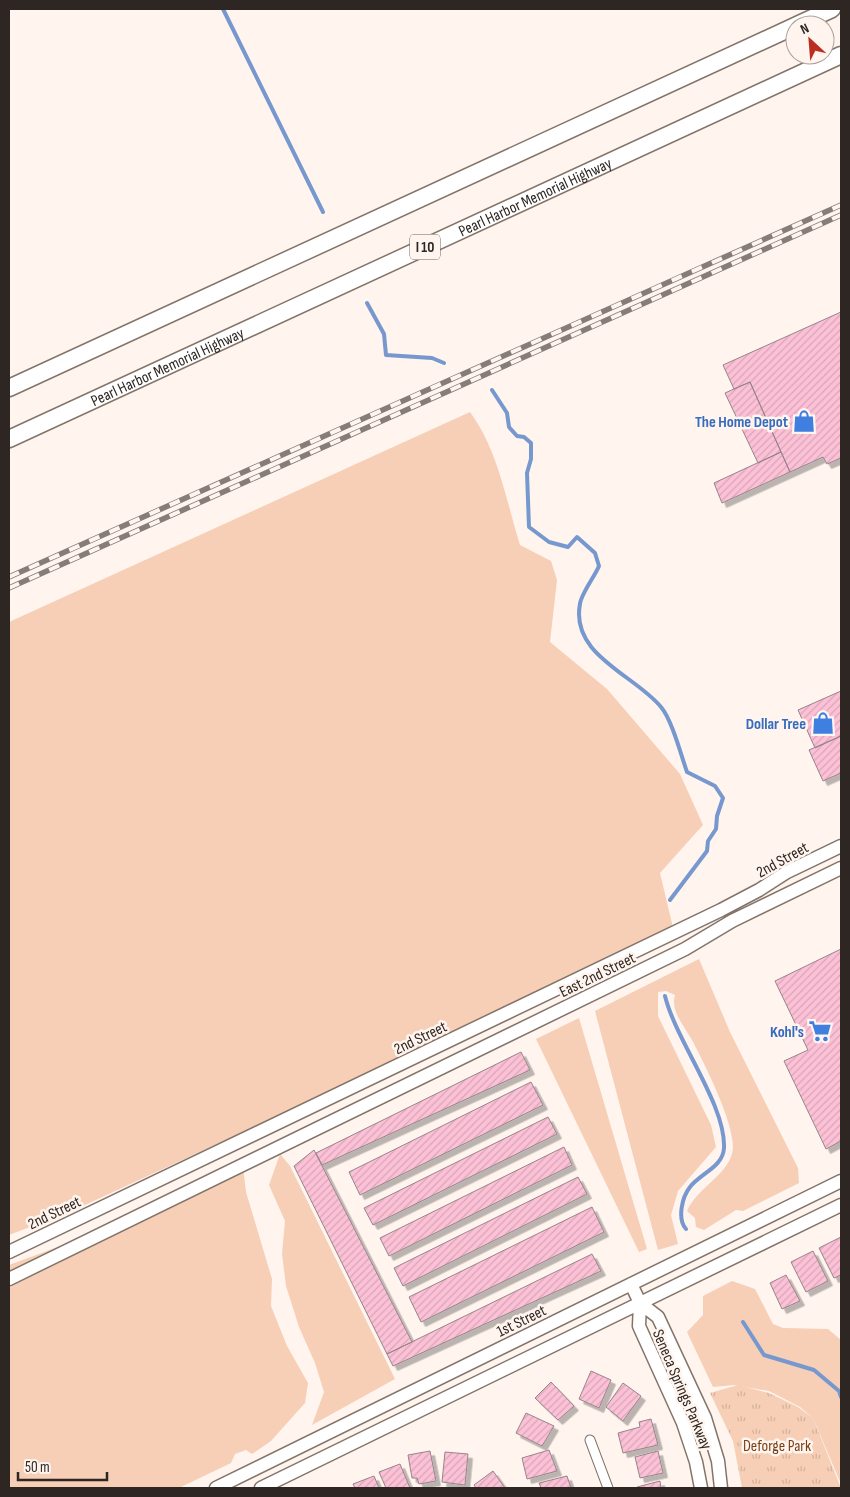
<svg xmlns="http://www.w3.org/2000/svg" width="850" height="1497" viewBox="0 0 850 1497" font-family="'Sofia Sans Condensed',sans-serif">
  <defs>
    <pattern id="park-tufts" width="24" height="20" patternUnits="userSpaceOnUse" patternTransform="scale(1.25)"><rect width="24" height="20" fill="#f6cfb6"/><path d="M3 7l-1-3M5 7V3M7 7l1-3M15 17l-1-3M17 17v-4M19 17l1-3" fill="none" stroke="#d3b29c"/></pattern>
    <pattern id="building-hatch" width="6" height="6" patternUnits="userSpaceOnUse" patternTransform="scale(1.25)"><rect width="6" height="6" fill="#fcc1d6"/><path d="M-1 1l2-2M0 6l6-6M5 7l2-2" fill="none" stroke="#d8a6b7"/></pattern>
    <filter id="shadow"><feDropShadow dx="4.5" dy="4.5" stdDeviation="0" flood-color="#0004"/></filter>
  </defs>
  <rect width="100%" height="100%" fill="#fff4ee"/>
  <path fill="#f6cfb6" d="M470,412C498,450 506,500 520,545L551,561L557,580L550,642L607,689L680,774L703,825L660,873L674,932L296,1113L219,1143L72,1211L9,1235V622Z
    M699,959L730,1032L798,1168L799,1183L743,1211L736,1210L704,1230L696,1227L695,1218L687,1211C697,1188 725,1177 732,1154C739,1131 704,1063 692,1040C685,1027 670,1011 675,995L666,991L658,992V1016L711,1125L716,1147L678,1191L671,1215L678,1244L658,1250L595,1011Z
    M579,1018L647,1249L639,1252L536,1039Z
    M280,1154L290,1166L395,1379L312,1425L324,1392L315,1363L299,1327L286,1286L282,1254L285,1221L269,1185Z
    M243,1167L246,1192L272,1279L271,1306L287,1346L308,1383L305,1403L271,1441L252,1454L246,1450L235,1454L231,1463L179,1488H9V1265L101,1231Z
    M732,1281L755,1289L773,1324L783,1328L828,1329L841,1340V1484L813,1418L800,1407L769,1391L734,1385L713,1387L687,1332L703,1315V1296Z"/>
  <path fill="url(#park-tufts)" d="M738,1385L769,1393L798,1407L813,1418L841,1488H742L733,1441L710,1393Z"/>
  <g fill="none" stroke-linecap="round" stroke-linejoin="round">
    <path stroke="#7698ce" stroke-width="4" d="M223,9L323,212
      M367,303L384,334L386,355L432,358L444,363
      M492,390L507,413L509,427L517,436L524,437L531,443V459L527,473L529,527L549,542L568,547L577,537L595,553L599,566C595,576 581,594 580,604C570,655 635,675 661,707C672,720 681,755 687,772L715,786L723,798L717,816L716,829L708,841L707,851L670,900
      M665,996C676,1041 726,1105 724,1148C723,1167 701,1173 690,1187C682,1197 677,1219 686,1229
      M743,1322L764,1355L814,1370L839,1391L841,1397"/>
  </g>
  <path fill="url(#building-hatch)" stroke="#96848a" filter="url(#shadow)" d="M841,312V458L827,464L823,457L790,472L750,382L734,389L723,365Z
    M750,382L781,452L758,463L725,393Z
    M781,452L790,472L722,503L714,483Z
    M841,691V736L815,748L798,710Z
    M841,736V773L823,781L809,750Z
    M841,949V1141L826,1149L784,1061L808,1050L775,981Z
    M521,1052L530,1070L322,1165L316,1153Z
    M531,1082L543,1105L360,1195L349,1172Z
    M548,1117L557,1134L373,1225L364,1208Z
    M564,1147L572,1165L389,1256L380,1238Z
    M314,1150L412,1342L387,1354L294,1166Z
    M578,1177L587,1194L403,1286L394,1268Z
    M592,1207L604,1232L421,1322L409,1297Z
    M841,1237V1275L834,1278L819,1248Z
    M813,1251L828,1281L806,1292L791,1262Z
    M592,1254L601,1271L393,1366L387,1354Z
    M786,1275L800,1301L782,1309L770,1283Z
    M591,1371L611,1380L599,1408L579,1399Z
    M551,1382L574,1406L558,1420L535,1398Z
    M623,1383L641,1396L623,1421L606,1407Z
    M526,1413L554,1426L542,1446L516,1433Z
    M651,1419L658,1445L623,1453L618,1433L640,1427L639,1422Z
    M549,1450L557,1471L527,1479L522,1458Z
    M430,1451L436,1481L419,1484L417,1478H412L408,1455Z
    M658,1451L663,1473L640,1478L635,1457Z
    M445,1452L468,1454L465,1485L442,1482Z
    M400,1464L410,1488H386L379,1472Z
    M493,1471L505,1488H476L474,1485Z
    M374,1476L379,1488H355L353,1484Z
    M567,1476L571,1488H541L539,1483Z
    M660,1481L661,1488H637V1487Z"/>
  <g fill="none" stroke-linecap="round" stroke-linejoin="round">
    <defs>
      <path id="street" d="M590,1440L608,1488"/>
      <path id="secondary" d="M9,1252L721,910L759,890L787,872L841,846
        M9,1279L685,949L732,921L841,868
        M631,1284L640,1303L658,1317L705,1418L718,1461L721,1488
        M640,1303L639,1326L683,1423L696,1462L701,1488
        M216,1488L841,1181
        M261,1488L841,1205"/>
      <g id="highway">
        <path d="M797,25L832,9"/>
        <path d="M9,388L795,26"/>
        <path id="s1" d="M9,439L841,55"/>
      </g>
    </defs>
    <use href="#street" stroke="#83746a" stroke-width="11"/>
    <use href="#secondary" stroke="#83746a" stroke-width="15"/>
    <use href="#highway" stroke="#83746a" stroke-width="19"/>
    <use href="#street" stroke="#fff" stroke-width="9"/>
    <use href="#secondary" stroke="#fff" stroke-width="12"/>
    <use href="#highway" stroke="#fff" stroke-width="16"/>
    <defs>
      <path id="rail" d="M9,577L841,205
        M9,588L841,215"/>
    </defs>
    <use href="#rail" stroke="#867d79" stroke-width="5.5"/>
    <use href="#rail" stroke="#fff4ee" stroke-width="4" stroke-dasharray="11" stroke-linecap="butt"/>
  </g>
  <defs>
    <symbol id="shop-bare" viewBox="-9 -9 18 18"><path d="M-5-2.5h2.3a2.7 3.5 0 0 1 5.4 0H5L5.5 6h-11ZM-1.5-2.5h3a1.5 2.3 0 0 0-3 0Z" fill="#3f7fe0" stroke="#fff4ee" stroke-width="2.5" paint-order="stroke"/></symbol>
    <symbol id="supermarket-bare" viewBox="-9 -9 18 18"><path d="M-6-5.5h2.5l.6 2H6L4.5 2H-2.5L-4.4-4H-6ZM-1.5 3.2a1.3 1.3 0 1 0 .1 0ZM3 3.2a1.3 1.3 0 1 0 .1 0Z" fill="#3f7fe0" stroke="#fff4ee" stroke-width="2.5" paint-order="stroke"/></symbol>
  </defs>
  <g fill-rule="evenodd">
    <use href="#shop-bare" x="788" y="405" width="32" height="32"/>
    <use href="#shop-bare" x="807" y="707" width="32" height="32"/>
    <use href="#supermarket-bare" x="804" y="1015" width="32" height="32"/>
  </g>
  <g text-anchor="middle" stroke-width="5" stroke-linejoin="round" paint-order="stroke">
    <rect fill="#fff4ee" stroke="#6c645f" stroke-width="1" x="410" y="234.5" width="30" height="25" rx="4"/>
    <g font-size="15" font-weight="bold" fill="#2d2622">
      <text x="425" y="252">I 10</text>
    </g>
    <g font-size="16" fill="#2d2622" stroke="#fff4ee">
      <text dy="6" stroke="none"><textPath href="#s1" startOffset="579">Pearl Harbor Memorial Highway</textPath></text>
      <text dy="6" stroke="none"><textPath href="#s1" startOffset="174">Pearl Harbor Memorial Highway</textPath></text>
      <text transform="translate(782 859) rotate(-29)" y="6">2nd Street</text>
      <text transform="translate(597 974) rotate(-26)" y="6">East 2nd Street</text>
      <text transform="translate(420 1037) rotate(-26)" y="6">2nd Street</text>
      <text transform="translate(54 1212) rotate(-26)" y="6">2nd Street</text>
      <text transform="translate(521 1320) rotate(-26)" y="6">1st Street</text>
      <text transform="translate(683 1389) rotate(67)" y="6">Seneca Springs Parkway</text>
    </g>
    <g font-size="16" font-weight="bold" fill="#366cbe" stroke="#fff4ee" text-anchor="end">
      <text x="788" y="427">The Home Depot</text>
      <text x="806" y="729">Dollar Tree</text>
      <text x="804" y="1037">Kohl's</text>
    </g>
    <g font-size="16" fill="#773f14" stroke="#fff4ee">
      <text x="777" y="1451">Deforge Park</text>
    </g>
  </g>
  <rect width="850" height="1497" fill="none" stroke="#2d2622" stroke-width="20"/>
  <g transform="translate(810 40) rotate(334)"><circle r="24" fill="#fff4ee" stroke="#aba29c"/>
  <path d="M0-4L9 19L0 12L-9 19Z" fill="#bb2e1f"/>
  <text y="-8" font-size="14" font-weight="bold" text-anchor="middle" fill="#2d2622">N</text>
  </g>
  <path d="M18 1472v8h89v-8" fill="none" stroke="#2d2622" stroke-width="2.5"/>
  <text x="25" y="1472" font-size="15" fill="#2d2622" stroke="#fff4ee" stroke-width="4" paint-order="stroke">50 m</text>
</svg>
